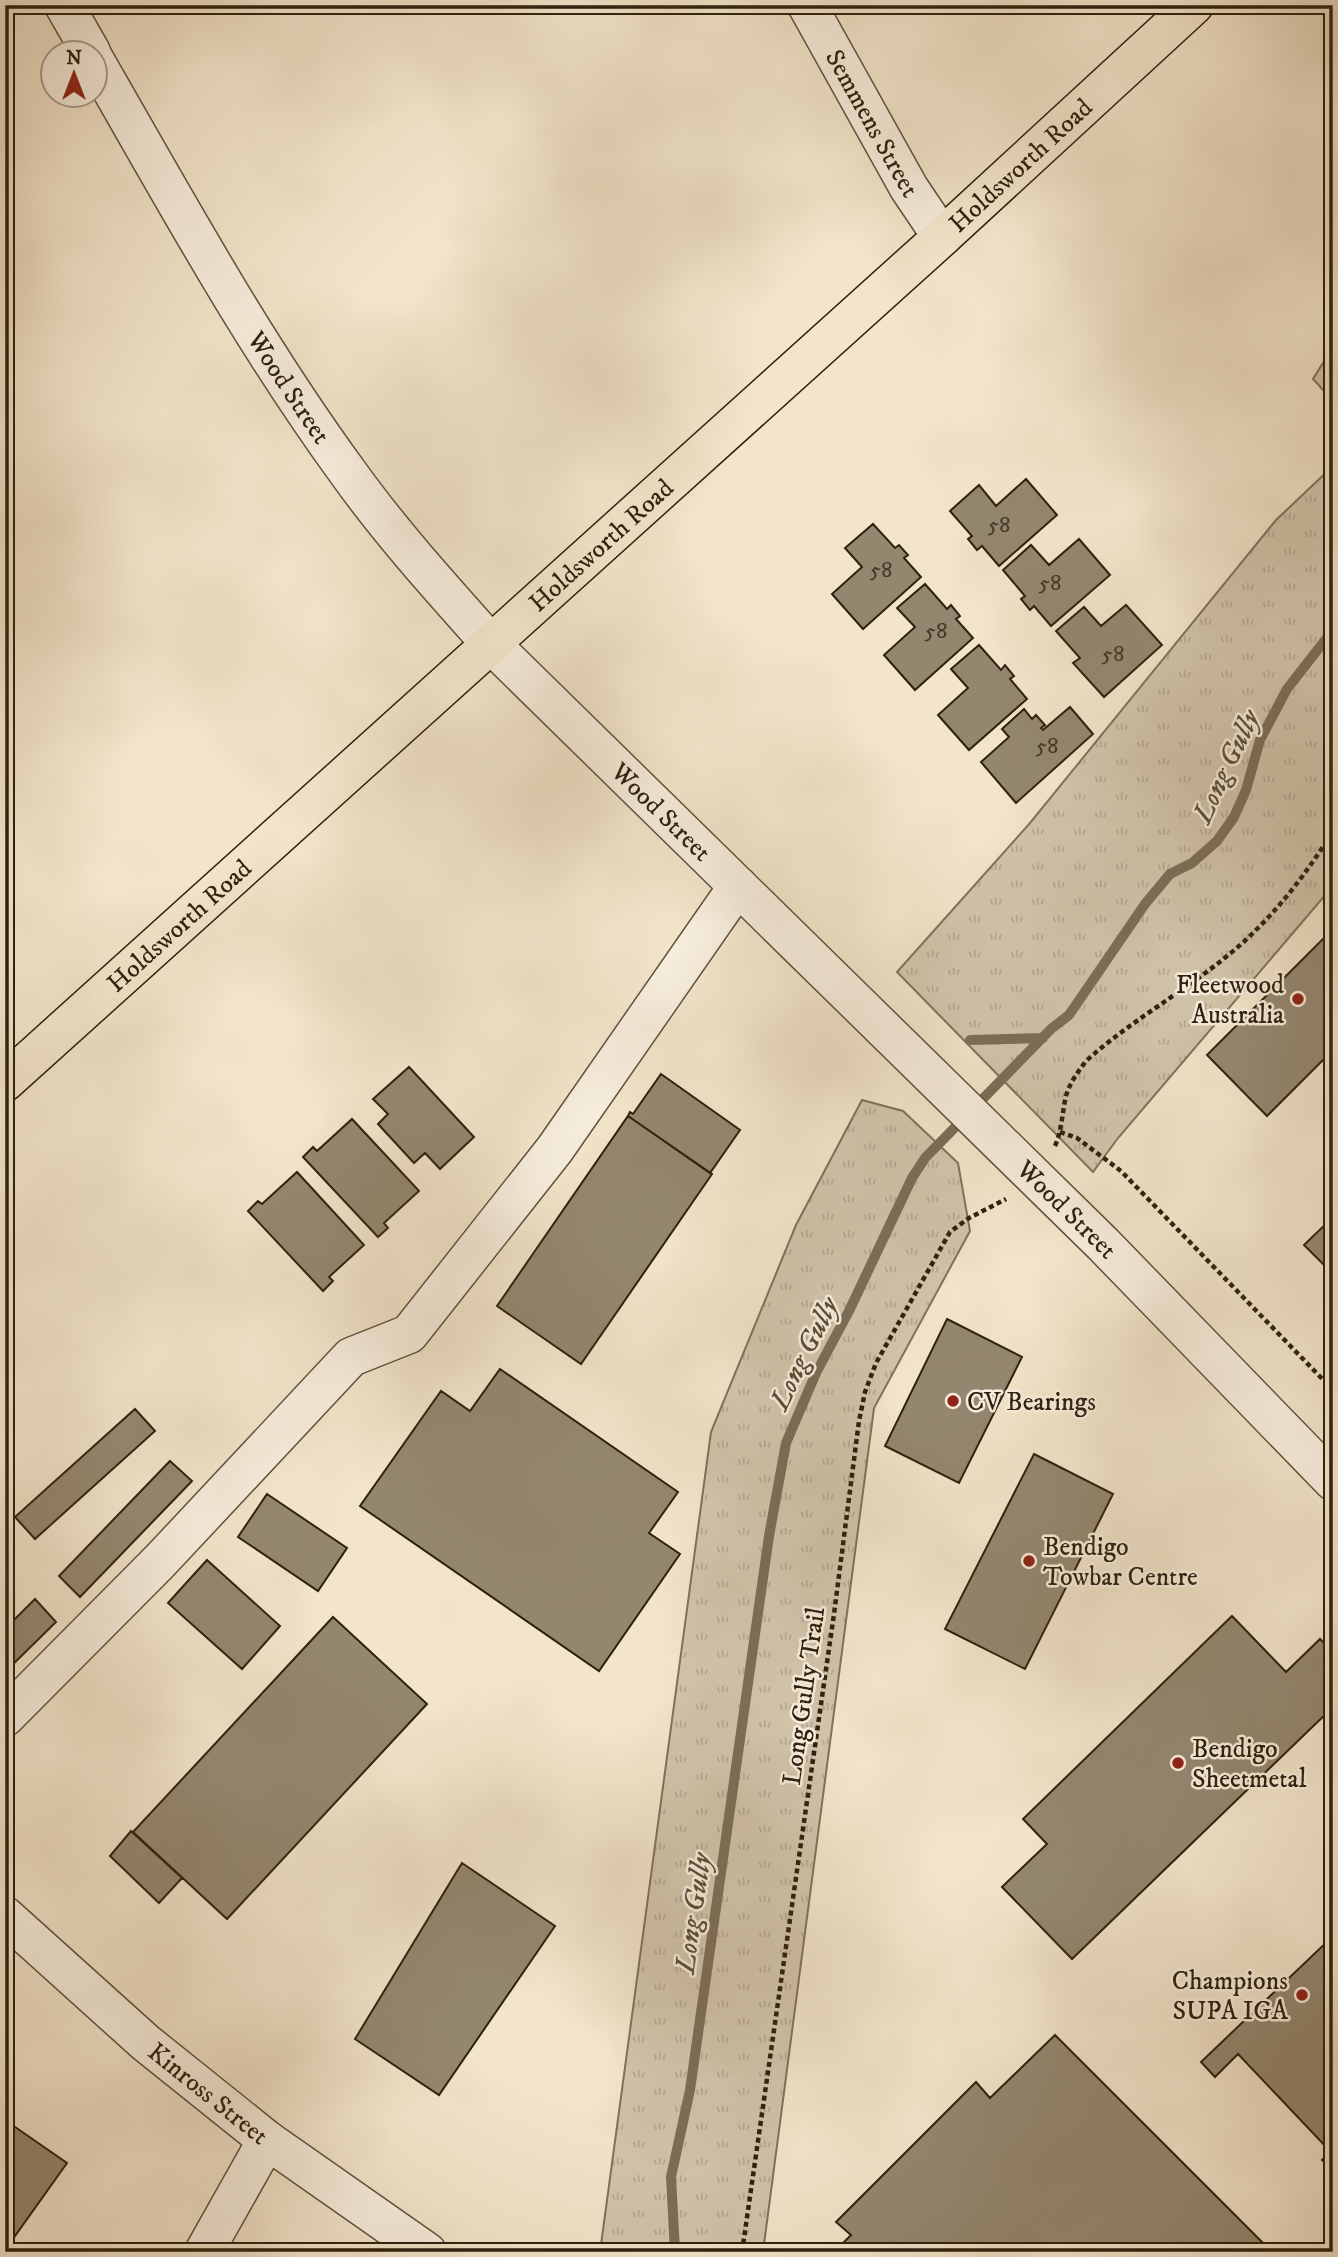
<svg xmlns="http://www.w3.org/2000/svg" width="1338" height="2257" viewBox="0 0 1338 2257" font-family="'IM FELL DW Pica',serif">
  <defs>
    <pattern id="grass-tufts" width="24" height="20" patternUnits="userSpaceOnUse" patternTransform="scale(1.75)"><rect width="24" height="20" fill="#d2c4ab"/><path d="M3 7l-1-3M5 7V3M7 7l1-3M15 17l-1-3M17 17v-4M19 17l1-3" fill="none" stroke="#b5a892"/></pattern>
  </defs>
  <rect width="100%" height="100%" fill="#f3e5cb"/>
  <filter id="stains"><feTurbulence type="fractalNoise" baseFrequency=".00286" numOctaves="4"/><feColorMatrix values="0 0 0 0 .2 0 0 0 0 .09 0 0 0 0 .02 0 0 0 .5 -.17"/></filter>
  <radialGradient id="worn" r=".72"><stop offset=".6" stop-color="#630" stop-opacity="0"/><stop offset="1" stop-color="#630" stop-opacity=".3"/></radialGradient>
  <path fill="url(#grass-tufts)" stroke="#80725c" stroke-width="2" d="M1333,347V401L1313,379Z
    M1333,466V886L1118,1138L1093,1172L897,972L1030,823L1276,520Z
    M862,1100L903,1111L958,1163L970,1231L874,1408L763,2252H600L711,1432L796,1225Z"/>
  <g fill="none" stroke-linecap="round" stroke-linejoin="round">
    <path stroke="#7c6e59" stroke-width="10" d="M970,1040L1043,1038
      M675,2252L671,2177L690,2090L769,1536L786,1443L816,1373L849,1311L912,1178L925,1158L1051,1029L1069,1015L1145,904L1170,874L1192,863L1217,841L1234,817L1246,790L1260,740L1287,689L1333,630"/>
  </g>
  <path fill="#948770" stroke="#2e210e" stroke-width="2" d="M1026,479L1057,515L999,566L982,546L977,550L968,539L972,536L950,511L979,485L996,506Z
    M873,524L895,548L899,545L908,555L904,558L921,577L863,629L832,594L862,567L845,548Z
    M1079,539L1110,575L1051,626L1034,606L1030,610L1021,599L1025,596L1003,570L1031,545L1049,565Z
    M925,584L947,609L951,605L960,616L956,619L973,638L915,690L884,655L915,627L897,608Z
    M1126,605L1162,645L1104,697L1073,663L1080,658L1056,631L1084,607L1101,626Z
    M979,645L1001,670L1005,665L1014,676L1010,679L1027,699L969,750L938,715L968,688L951,669Z
    M1070,707L1093,734L1016,803L981,762L1009,737L1002,729L1024,709L1032,719L1036,715L1045,725L1041,728L1043,730Z
    M1323,939L1333,949V1050L1267,1116L1207,1055Z
    M409,1067L474,1137L440,1169L425,1153L414,1163L378,1124L388,1114L373,1099Z
    M661,1074L740,1130L710,1173L628,1116L630,1112L633,1114Z
    M628,1116L712,1174L581,1364L497,1306Z
    M352,1119L419,1191L384,1223L388,1228L378,1237L303,1157L313,1147L317,1151Z
    M297,1172L364,1245L329,1277L333,1281L323,1291L248,1211L258,1201L262,1204Z
    M1333,1217V1274L1304,1245Z
    M947,1319L1022,1357L959,1483L885,1446Z
    M500,1369L678,1492L649,1533L680,1554L599,1671L360,1506L441,1391L470,1411Z
    M135,1409L155,1431L35,1539L15,1517Z
    M1034,1454L1113,1494L1025,1669L945,1629Z
    M170,1461L192,1481L80,1597L59,1576Z
    M267,1494L347,1548L318,1591L238,1537Z
    M207,1560L280,1626L242,1669L168,1603Z
    M35,1599L56,1622L5,1672V1629Z
    M1232,1616L1286,1672L1320,1639L1333,1652V1707L1072,1959L1002,1887L1047,1844L1023,1819Z
    M333,1617L427,1704L227,1919L133,1832Z
    M131,1831L182,1878L159,1903L110,1856Z
    M462,1863L555,1926L439,2095L355,2039Z
    M1333,1936V2171L1322,2160L1330,2151L1238,2054L1215,2077L1201,2062Z
    M1055,2035L1272,2252H843L839,2247L851,2235L836,2222L976,2082L990,2098Z
    M5,2120L67,2163L5,2250Z"/>
  <g fill="none" stroke-linecap="round" stroke-linejoin="round">
    <defs>
      <g id="minor">
        <path d="M64,5L91,52"/>
        <path id="s1" d="M807,5L909,188L942,237"/>
        <path id="s2" d="M94,59C175,200 253,343 349,474C392,534 443,590 492,645L1103,1244L1333,1481"/>
        <path d="M5,1717L161,1560L351,1357L409,1334L555,1149L738,886"/>
        <path id="s3" d="M5,1916L146,2043L267,2140L427,2252"/>
        <path d="M204,2252L267,2140"/>
      </g>
      <g id="major">
        <path id="s4" d="M5,1082L942,237L1194,5"/>
      </g>
    </defs>
    <use href="#minor" stroke="#5f523d" stroke-width="41"/>
    <use href="#major" stroke="#2e210e" stroke-width="41"/>
    <path stroke="#2e210e" stroke-width="4.5" stroke-dasharray="5 3.5" stroke-linecap="butt" d="M1060,1132L1077,1138L1121,1171L1333,1390
      M1055,1146C1062,1130 1062,1113 1066,1096C1070,1082 1078,1072 1086,1061C1138,1014 1203,982 1253,933C1284,903 1310,868 1333,831
      M742,2252L834,1614L859,1421L865,1392L876,1363L950,1232L969,1218L1006,1199"/>
    <use href="#minor" stroke="#f7eedd" stroke-width="38"/>
    <use href="#major" stroke="#f3e5cb" stroke-width="38"/>
  </g>
  <g fill="#8f2418" stroke="#f7eedd" stroke-width="2.5">
    <circle cx="1298" cy="999" r="7"/>
    <circle cx="953" cy="1401" r="7"/>
    <circle cx="1029" cy="1561" r="7"/>
    <circle cx="1178" cy="1763" r="7"/>
    <circle cx="1302" cy="1995" r="7"/>
  </g>
  <g text-anchor="middle" stroke-width="5" stroke-linejoin="round" paint-order="stroke">
    <g font-size="23" fill="#483a26">
      <text x="999" y="532">58</text>
      <text x="881" y="577">58</text>
      <text x="1050" y="590">58</text>
      <text x="936" y="638">58</text>
      <text x="1113" y="661">58</text>
      <text x="1047" y="753">58</text>
    </g>
    <g font-size="26" fill="#2e210e" stroke="#f7eedd">
      <text dy="9" stroke="none"><textPath href="#s1" startOffset="135">Semmens Street</textPath></text>
      <text dy="9" stroke="none"><textPath href="#s4" startOffset="1368">Holdsworth Road</textPath></text>
      <text dy="9" stroke="none"><textPath href="#s2" startOffset="382">Wood Street</textPath></text>
      <text dy="9" stroke="none"><textPath href="#s4" startOffset="802">Holdsworth Road</textPath></text>
      <text dy="9" stroke="none"><textPath href="#s2" startOffset="948">Wood Street</textPath></text>
      <text dy="9" stroke="none"><textPath href="#s4" startOffset="234">Holdsworth Road</textPath></text>
      <text dy="9" stroke="none"><textPath href="#s2" startOffset="1516">Wood Street</textPath></text>
      <text transform="translate(803 1696) rotate(-82)" y="9">Long Gully Trail</text>
      <text dy="9" stroke="none"><textPath href="#s3" startOffset="270">Kinross Street</textPath></text>
    </g>
    <g font-size="26" fill="#2e210e" stroke="#f7eedd" text-anchor="start">
      <text x="1284" y="993" text-anchor="end">Fleetwood<tspan x="1284" dy="30">Australia</tspan></text>
      <text x="967" y="1410">CV Bearings</text>
      <text x="1043" y="1555">Bendigo<tspan x="1043" dy="30">Towbar Centre</tspan></text>
      <text x="1192" y="1757">Bendigo<tspan x="1192" dy="30">Sheetmetal</tspan></text>
      <text x="1288" y="1989" text-anchor="end">Champions<tspan x="1288" dy="30">SUPA IGA</tspan></text>
    </g>
    <g font-size="28" font-style="italic" fill="#5c4e3a" stroke="#f7eedd">
      <text transform="translate(1225 766) rotate(-65)" y="10">Long Gully</text>
      <text transform="translate(803 1353) rotate(-64)" y="10">Long Gully</text>
      <text transform="translate(692 1913) rotate(-82)" y="10">Long Gully</text>
    </g>
  </g>
  <rect width="1338" height="2257" fill="none" stroke="#f3e5cb" stroke-width="28"/>
  <rect x="7" y="7" width="1324" height="2243" fill="none" stroke="#2e210e" stroke-width="3.5"/>
  <rect x="14" y="14" width="1310" height="2229" fill="none" stroke="#2e210e" stroke-width="2"/>
  <g transform="translate(74 74)"><circle r="33" fill="#f7eedd" stroke="#a79c8a" stroke-width="2"/>
  <path d="M0-5L12 26L0 18L-12 26Z" fill="#8f2418"/>
  <text y="-10" font-size="19" font-weight="bold" text-anchor="middle" fill="#2e210e">N</text>
  </g>
  <rect width="100%" height="100%" filter="url(#stains)"/>
  <rect width="100%" height="100%" fill="url(#worn)"/>
</svg>
